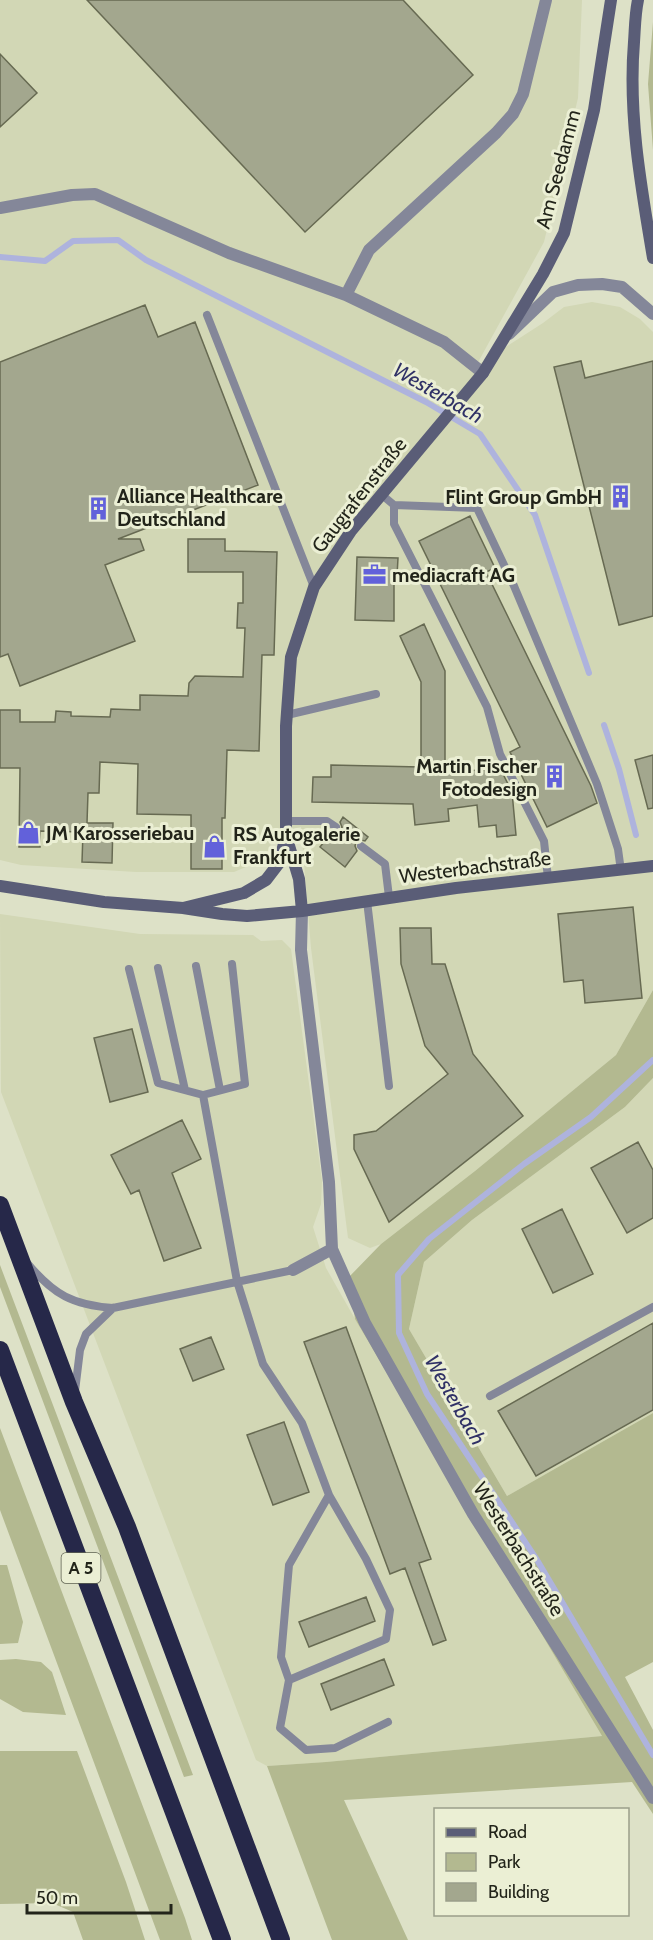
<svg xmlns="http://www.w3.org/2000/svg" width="653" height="1940" viewBox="0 0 653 1940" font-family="Cabin,sans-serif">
  <rect width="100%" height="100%" fill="#dde1c7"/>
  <path fill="#d2d7b5" d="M0,0H582L578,98L544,242L476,366L543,323L564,307L592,302L620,307L640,319L653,332V990L616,1055L475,1171L381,1244L370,1248L348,1238L311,948L301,827L272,834L270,848L260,861L234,872H136L21,865L0,860Z
    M0,914L140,934L253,935L261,941L282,940L291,949L322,1181L321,1204L313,1227L326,1268L355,1319L602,1736L326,1762L267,1766L256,1760L1,1092Z
    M653,1078V1413L507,1496L409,1329L424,1262L472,1220L625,1107Z"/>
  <path fill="#b3b990" d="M653,22V150L648,84Z
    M653,990V1078L625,1107L472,1220L424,1262L409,1329L507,1496L653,1413V1662L625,1677L653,1730V1814L632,1782L344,1800L408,1940H332L267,1766L326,1762L602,1736L355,1319L349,1277L381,1244L475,1171L616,1055Z
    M0,1265L193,1775L184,1777L0,1287Z
    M0,1428L185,1918L192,1940H160L0,1510Z
    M0,1565H7L23,1622L18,1643L0,1644Z
    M16,1659L41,1662L52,1672L66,1715L23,1712L0,1699V1660Z
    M0,1751H77L126,1882L145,1940H83L73,1912L52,1903L0,1904Z"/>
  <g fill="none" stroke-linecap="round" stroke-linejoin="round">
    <path stroke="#aeb3dd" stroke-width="6" d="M0,257L45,261L73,241L118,240L146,260L426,402L480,434L535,515L589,673
      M604,725L619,769L636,835
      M653,1060L591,1117L524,1164L429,1239L398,1275L399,1333L427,1394L537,1560L653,1755"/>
  </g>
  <path fill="#a3a78e" stroke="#676a52" stroke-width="1.5" d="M87,0H403L473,75L305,232Z
    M0,54L37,93L0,127Z
    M145,305L158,337L195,322L258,485L118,539H140L144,550L105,565L135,641L20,686L8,654L0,657V362Z
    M581,361L585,378L653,361V616L619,625L554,367Z
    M470,516L495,568L486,572L591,786L597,803L547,827L510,752L520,747L419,541Z
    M188,539H225V551L277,552L274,655H262L259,751L227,750L225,818H222V869H191V815L137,814L138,764L100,762L99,793H88L87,823H113L112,863L82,862L83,832L40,831V847H19L20,768H0V710H20V722H55L56,711L71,712V716L110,717L111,709L140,710V695L188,696L189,683L195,676L243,677L245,628H237L238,603H243V572H188Z
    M357,557L398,558L397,576H394V621L355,620Z
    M424,624L445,671V773L500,768L512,792L516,835L497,837L496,825L479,827L477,805L448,809L449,821L415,825L413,804L312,802L313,777H331V765L421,767V682L400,636Z
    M653,755V808L648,809L635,760Z
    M343,817L368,837L365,841L361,840L356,842L355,846L357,851L345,867L320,847L332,832L336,833L341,831L342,827L340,822Z
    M633,907L642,998L585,1003L583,980L564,982L558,914Z
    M400,928H431L432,964H445L473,1054L523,1116L389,1222L354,1149V1135L376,1131L448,1074L425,1046L401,964Z
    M132,1029L148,1092L110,1102L94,1038Z
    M182,1120L201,1159L172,1173L201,1248L164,1261L139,1190L131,1194L111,1155Z
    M638,1142L653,1170V1218L627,1233L591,1168Z
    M562,1209L593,1274L553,1293L522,1229Z
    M653,1323V1410L536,1476L498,1411Z
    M346,1327L431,1559L419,1563L446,1640L433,1645L405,1568L390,1574L304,1342Z
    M211,1337L224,1369L193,1381L180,1349Z
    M284,1422L309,1492L273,1505L247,1435Z
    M366,1597L375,1621L309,1647L299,1622Z
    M384,1659L394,1685L331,1710L321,1684Z"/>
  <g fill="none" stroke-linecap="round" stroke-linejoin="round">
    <path stroke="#848799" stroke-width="8" d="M207,315L314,587
      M382,495L394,505V524L487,707L500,754L544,841L548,878
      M394,505L477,508L514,586L597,784L618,849L621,871
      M287,715L376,694
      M286,821H327L336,827
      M361,846L385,864L389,897
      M367,901L389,1086
      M232,964L245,1084L203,1095L237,1281L263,1364L302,1423L329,1495L289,1565L281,1657L289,1680L386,1639L390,1610L366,1559L329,1495
      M196,966L220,1090
      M158,968L185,1090
      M129,969L158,1083L203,1095
      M28,1264C54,1295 73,1305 113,1308L293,1270
      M75,1391L80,1350L86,1334L113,1308
      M490,1396L653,1307
      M289,1680L280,1728L306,1750L335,1748L388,1722"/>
    <path stroke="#848799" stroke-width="12" d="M0,208L72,195L95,194L229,253L346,295L369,250L496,133L513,114L523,94L546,0
      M346,295L444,342L483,373
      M509,334L553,292L578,285L602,284L622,287L653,314
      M302,911L301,950L329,1182L332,1249L365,1323L473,1514L653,1798
      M293,1270L332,1249"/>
    <path stroke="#5a5d77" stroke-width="12" d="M638,0C635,14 635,28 634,42C628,114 641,187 653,258
      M287,839L299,879L302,911
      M0,886L104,902L183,908L222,914L247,916L302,911L456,888L653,866
      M183,908L244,893L266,880L279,863L286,836V726L291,657L314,587L351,531L483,373L543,274L564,233L594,110L611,0"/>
    <path stroke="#262849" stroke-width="18" d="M0,1205L74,1402L127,1527L281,1940
      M0,1350L222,1940"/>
  </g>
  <defs>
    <symbol id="building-bare" viewBox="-9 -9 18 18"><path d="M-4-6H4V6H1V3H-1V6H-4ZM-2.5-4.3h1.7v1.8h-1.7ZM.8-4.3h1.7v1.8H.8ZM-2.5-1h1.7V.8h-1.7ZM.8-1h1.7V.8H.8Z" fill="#6261da" stroke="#ebefd4" stroke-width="2.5" paint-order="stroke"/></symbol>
    <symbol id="office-bare" viewBox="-9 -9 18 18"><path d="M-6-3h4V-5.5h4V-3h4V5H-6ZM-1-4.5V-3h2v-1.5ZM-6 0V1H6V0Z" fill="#6261da" stroke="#ebefd4" stroke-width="2.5" paint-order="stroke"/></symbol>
    <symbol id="shop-bare" viewBox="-9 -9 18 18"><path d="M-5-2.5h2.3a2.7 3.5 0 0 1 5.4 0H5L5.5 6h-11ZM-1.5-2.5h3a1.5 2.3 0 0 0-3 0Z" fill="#6261da" stroke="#ebefd4" stroke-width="2.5" paint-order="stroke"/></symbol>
  </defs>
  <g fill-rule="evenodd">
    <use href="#building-bare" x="604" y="480" width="33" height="33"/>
    <use href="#building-bare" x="82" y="492" width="33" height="33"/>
    <use href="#office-bare" x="358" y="558" width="33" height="33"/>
    <use href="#building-bare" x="538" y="760" width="33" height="33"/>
    <use href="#shop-bare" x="12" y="816" width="33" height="33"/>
    <use href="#shop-bare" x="198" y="830" width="33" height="33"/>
  </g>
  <g text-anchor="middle" stroke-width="6" stroke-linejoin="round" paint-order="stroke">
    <rect fill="#ebefd4" stroke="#5e6152" stroke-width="1.5" x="61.5" y="1553" width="39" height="30" rx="4.5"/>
    <g font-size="18" font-weight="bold" fill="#22241a">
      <text x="81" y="1574">A 5</text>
    </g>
    <g font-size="20" fill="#22241a" stroke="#ebefd4">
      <text transform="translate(558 169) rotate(-75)" y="7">Am Seedamm</text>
      <text transform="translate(359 495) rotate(-52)" y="7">Gaugrafenstraße</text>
      <text transform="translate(475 867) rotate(-7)" y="7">Westerbachstraße</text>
      <text transform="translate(519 1549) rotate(58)" y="7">Westerbachstraße</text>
    </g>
    <g font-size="20" font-weight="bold" fill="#22241a" stroke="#ebefd4" text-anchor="start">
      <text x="117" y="503">Alliance Healthcare<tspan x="117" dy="23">Deutschland</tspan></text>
      <text x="602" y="504" text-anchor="end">Flint Group GmbH</text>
      <text x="392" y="582">mediacraft AG</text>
      <text x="537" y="773" text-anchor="end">Martin Fischer<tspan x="537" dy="23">Fotodesign</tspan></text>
      <text x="46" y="840">JM Karosseriebau</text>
      <text x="233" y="841">RS Autogalerie<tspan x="233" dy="23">Frankfurt</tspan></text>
    </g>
    <g font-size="21" font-style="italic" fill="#303166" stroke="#ebefd4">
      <text transform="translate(438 393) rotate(30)" y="7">Westerbach</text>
      <text transform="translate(455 1400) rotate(60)" y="7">Westerbach</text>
    </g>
  </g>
  <rect x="434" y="1808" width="195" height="108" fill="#ebefd4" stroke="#9b9e8a" stroke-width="1.5"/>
  <rect x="446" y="1828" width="30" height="9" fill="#5a5d77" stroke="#9b9e8a" stroke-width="1.5"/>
  <text x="488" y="1838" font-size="18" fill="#22241a">Road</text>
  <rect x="446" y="1853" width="30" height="18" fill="#b3b990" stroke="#9b9e8a" stroke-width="1.5"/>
  <text x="488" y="1868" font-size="18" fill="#22241a">Park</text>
  <rect x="446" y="1883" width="30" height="18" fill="#a3a78e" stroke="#9b9e8a" stroke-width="1.5"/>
  <text x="488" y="1898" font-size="18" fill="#22241a">Building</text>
  <path d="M27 1904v9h144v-9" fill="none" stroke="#22241a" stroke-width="3"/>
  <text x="36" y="1904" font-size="18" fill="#22241a" stroke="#ebefd4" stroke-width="4.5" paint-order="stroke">50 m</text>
</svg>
